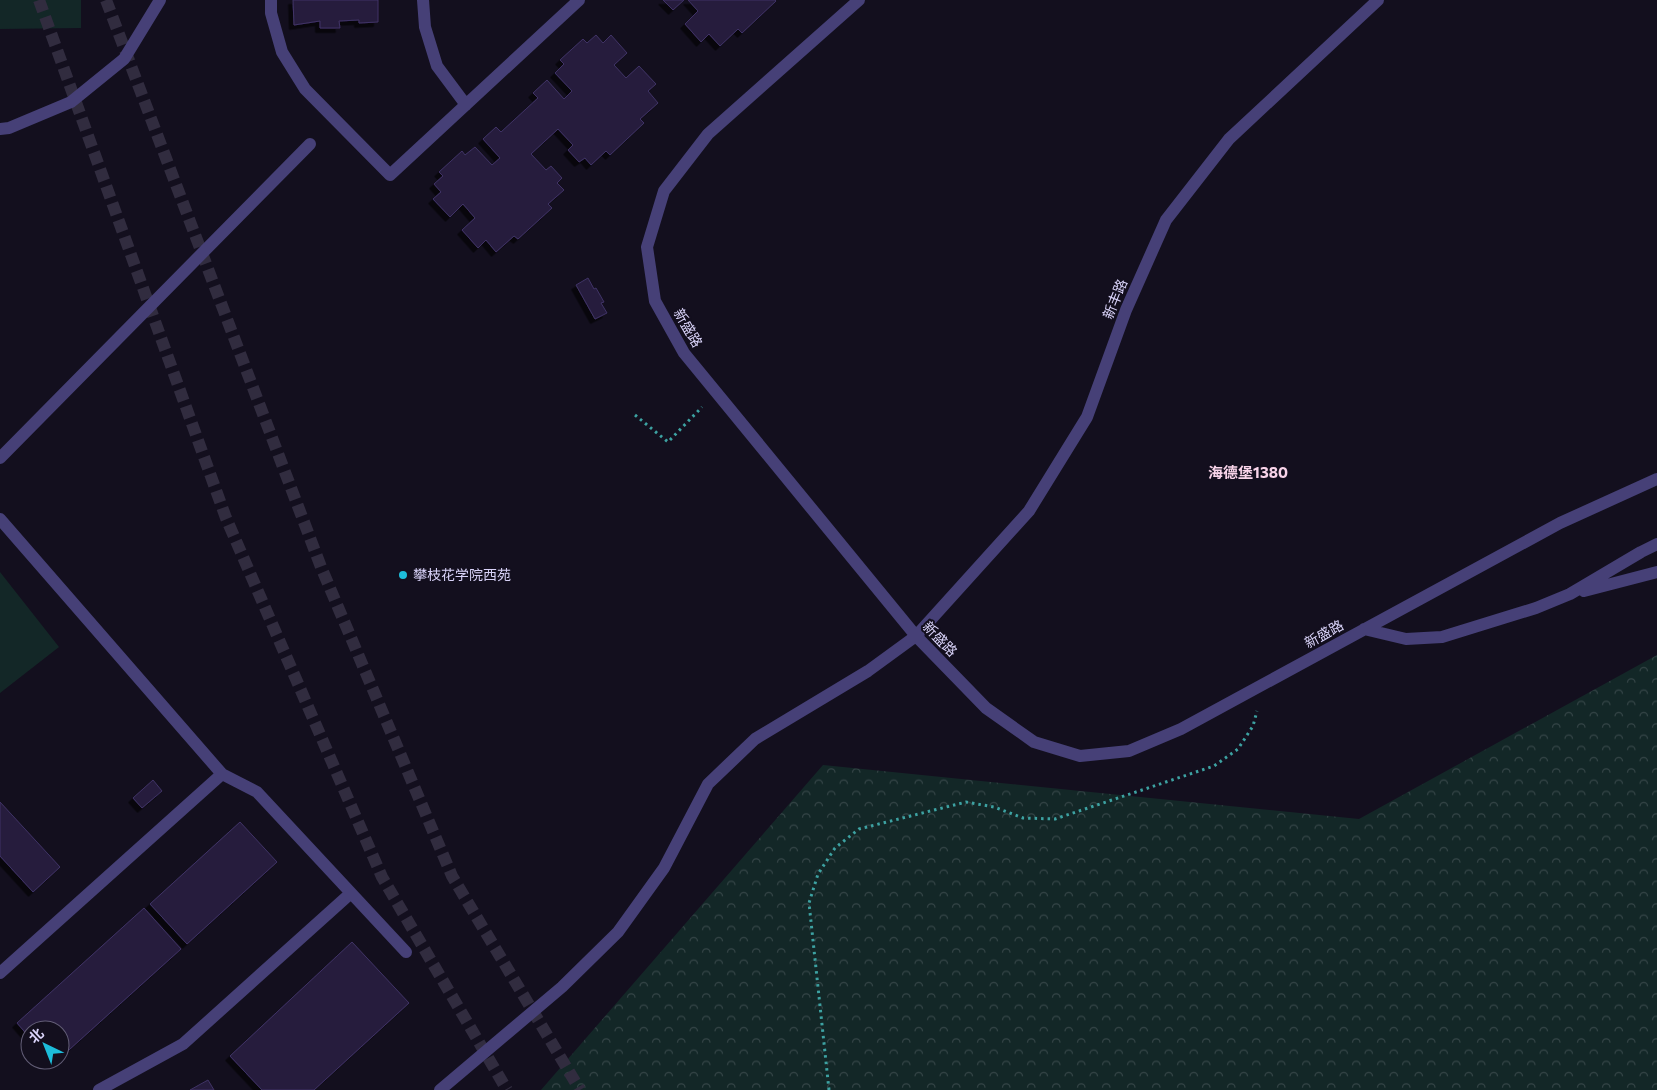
<svg xmlns="http://www.w3.org/2000/svg" width="1657" height="1090" viewBox="0 0 1657 1090" font-family="Commissioner,'Noto Sans SC',sans-serif">
  <defs>
    <pattern id="forest-crowns" width="20" height="18" patternUnits="userSpaceOnUse" patternTransform="scale(1.25)"><rect width="20" height="18" fill="#132727"/><path d="M2 6a3 3 0 1 1 6 0M12 15a3 3 0 1 1 6 0" fill="none" stroke="#354547"/></pattern>
    <filter id="shadow"><feDropShadow dx="-4.5" dy="4.5" stdDeviation="0" flood-color="#0009"/></filter>
  </defs>
  <rect width="100%" height="100%" fill="#130f1e"/>
  <path fill="url(#forest-crowns)" d="M1657,655V1090H541L823,765L1359,819Z"/>
  <path fill="#132727" d="M0,0H81V28L0,29Z
    M0,572L59,647L0,693Z"/>
  <path fill="#261e3d" stroke="#403366" filter="url(#shadow)" d="M293,0H378V22L359,23V20L339,21L340,28H320V21L294,25Z
    M663,0H684L673,10Z
    M688,0H775L776,1L742,33L738,29L720,46L709,34L701,42L685,24L698,11Z
    M596,35L603,43L611,35L627,53L614,65L626,78L639,66L656,84L648,91L658,103L640,119L644,123L610,155L606,151L591,165L585,158L579,162L568,150L573,145L558,129L531,154L546,170L551,166L562,178L557,183L564,190L548,204L552,208L518,239L514,236L496,252L486,240L478,248L462,230L475,218L463,204L450,217L433,199L441,192L434,184L443,176L439,172L462,151L465,155L475,147L492,165L500,158L483,139L496,127L501,132L538,98L533,93L547,80L564,99L572,91L555,73L564,64L560,60L583,39L587,43Z
    M588,278L594,289L596,288L604,302L601,303L607,313L595,319L576,285Z
    M153,780L162,791L142,808L133,798Z
    M0,802L60,867L33,892L0,856Z
    M240,822L277,862L187,944L150,904Z
    M144,908L181,949L60,1058V1030H30V1038L17,1023Z
    M352,942L409,1003L314,1090H262L230,1056Z
    M208,1080L214,1090H190Z"/>
  <g fill="none" stroke-linecap="round" stroke-linejoin="round">
    <path stroke="#312c3f" stroke-width="12" stroke-dasharray="12 6" stroke-linecap="butt" d="M39,0L226,518L382,877L507,1090
      M106,0L321,567L452,876L580,1090"/>
    <path stroke="#3da2a2" stroke-width="3" stroke-dasharray="2.5 4" stroke-linecap="butt" d="M635,415L668,442L702,407
      M829,1090L809,903L818,874L835,848L859,829L966,802L994,807L1023,818L1055,819L1214,766L1238,749L1253,726L1257,711"/>
    <path stroke="#464077" stroke-width="12" d="M271,0V13L282,52L305,89L390,175L579,0
      M423,0L425,27L437,66L466,105
      M859,0L708,134L664,191L647,247L655,301L684,353L916,636L986,708L1034,742L1080,756L1129,751L1181,729L1560,523L1657,479
      M0,129L9,128L71,102L124,59L160,0
      M0,458L310,144
      M0,519L222,774L257,792L406,952
      M1584,591L1657,572
      M1364,629L1406,639L1442,637L1536,608L1570,594L1641,552L1657,544
      M0,973L222,774
      M99,1090L183,1044L351,893
      M440,1090L562,987L618,932L664,868L708,784L755,739L868,671L916,636L1029,511L1087,417L1126,310L1166,220L1229,139L1378,0"/>
  </g>
  <circle fill="#1dbdda" stroke="#130f1e" stroke-width="2" cx="403" cy="575" r="5"/>
  <g text-anchor="middle" stroke-width="4" stroke-linejoin="round" paint-order="stroke">
    <g font-size="14" fill="#d9d3f9" stroke="#130f1e">
      <text transform="translate(1115 299) rotate(-68)" y="5">新丰路</text>
      <text transform="translate(688 328) rotate(60)" y="5">新盛路</text>
      <text transform="translate(1324 634) rotate(-29)" y="5">新盛路</text>
      <text transform="translate(940 639) rotate(46)" y="5">新盛路</text>
    </g>
    <g font-size="14" fill="#d9d3f9" stroke="#130f1e" text-anchor="start">
      <text x="413" y="580">攀枝花学院西苑</text>
    </g>
    <g font-size="15" font-weight="bold" fill="#f9d4ea" stroke="#130f1e">
      <text x="1248" y="478">海德堡1380</text>
    </g>
  </g>
  <g transform="translate(45 1045) rotate(317)"><circle r="24" fill="#130f1e" stroke="#625d76"/>
  <path d="M0-4L9 19L0 12L-9 19Z" fill="#1dbdda"/>
  <text y="-8" font-size="14" font-weight="bold" text-anchor="middle" fill="#d9d3f9">北</text>
  </g>
</svg>
